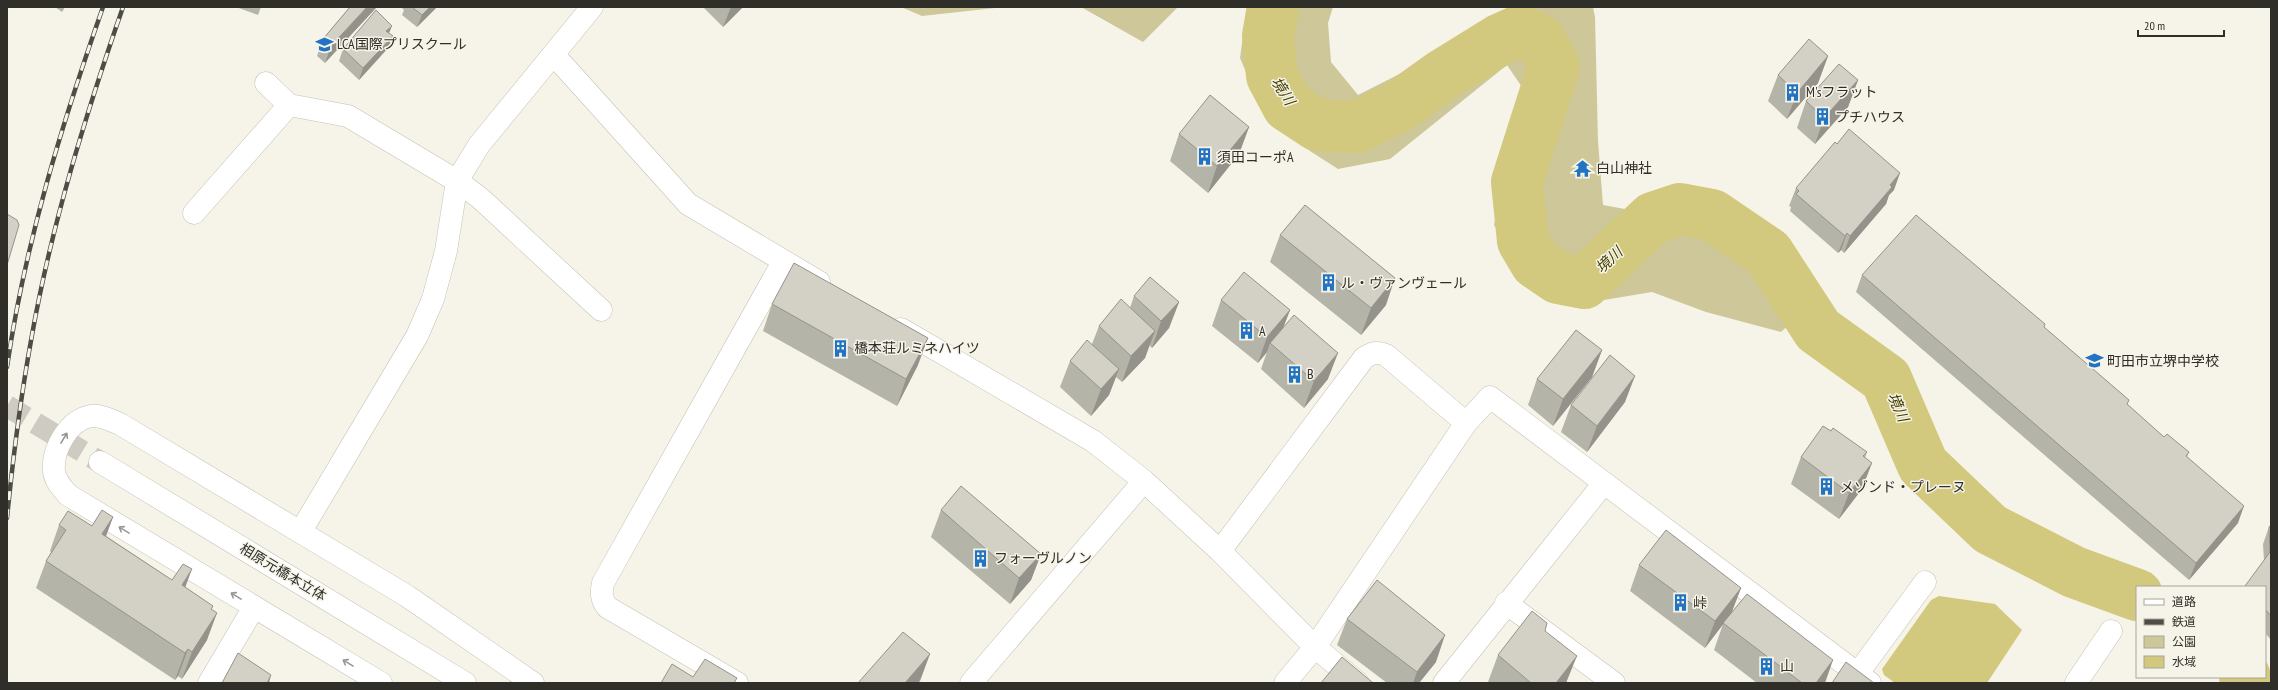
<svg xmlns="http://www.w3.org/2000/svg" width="2278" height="690" viewBox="0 0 2278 690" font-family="'PT Sans Narrow','Noto Sans JP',sans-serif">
  <rect width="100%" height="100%" fill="#f6f4e8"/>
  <path fill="#cdc799" d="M901,7H1004L922,16Z
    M1081,7H1178L1143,42Z
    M1247,7H1333L1328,23L1331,62L1358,95L1532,7H1593L1595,17L1598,141L1603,205L1685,220L1748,257L1796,318L1781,332L1706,312L1652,292L1592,302L1519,265L1494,225L1524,90L1507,65L1390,159L1338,169L1310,151L1264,114L1240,58Z"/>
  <path fill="#d2c97f" d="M1939,596L1995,604L2022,630L1987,683H1895L1884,675L1882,669L1931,600Z"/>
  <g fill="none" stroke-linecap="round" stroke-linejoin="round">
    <path stroke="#d2c97f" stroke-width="52" d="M1273,7L1268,36L1272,76L1288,106L1317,125L1356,127L1398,107L1444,74L1499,40L1519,31L1540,40L1554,66L1517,182L1523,241L1536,263L1558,278L1584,283L1653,218L1680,209L1712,215L1768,253L1818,330L1886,379L1923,465L1990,529L2074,572L2137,595
      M2245,677L2247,683"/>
    <path stroke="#ceccc2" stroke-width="22" stroke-dasharray="22 11" stroke-linecap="butt" d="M7,406L100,462"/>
    <defs>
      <path id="minor" d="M554,55L688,204L819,282
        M266,83L289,105
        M194,213L289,105L348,116L457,181L480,198L601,310
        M901,329L1093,441L1144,481L1220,551L1315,647L1358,683
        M301,531L417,336L433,299L446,251L457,181L479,145L592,7
        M1220,551L1364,358C1372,353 1377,351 1386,355L1466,423
        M1506,603L1614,683
        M1858,673L1925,582
        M209,683L254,607
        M737,683L607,607C601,599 601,592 603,583L783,262
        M971,683L1144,481
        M1285,683L1315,647L1466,423L1490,397L1870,683
        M1444,683L1604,483
        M2076,683L2111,631"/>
      <path id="tertiary" d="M100,462L465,683
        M381,683L68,495C62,488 55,481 54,471C52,450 68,420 91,416C101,415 111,420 120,424L407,596L533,683"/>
    </defs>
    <use href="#minor" stroke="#c3c2b5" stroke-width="23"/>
    <use href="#tertiary" stroke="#c3c2b5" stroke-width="23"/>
    <use href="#minor" stroke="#fff" stroke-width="22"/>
    <use href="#tertiary" stroke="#fff" stroke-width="22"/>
    <defs>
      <path id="rail" d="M7,367C25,243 62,124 103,7
        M7,518C13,457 21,395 32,335C52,223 86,114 123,7"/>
    </defs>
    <use href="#rail" stroke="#4e4c46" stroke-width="4.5"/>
    <use href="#rail" stroke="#f6f4e8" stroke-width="3" stroke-dasharray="9" stroke-linecap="butt"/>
  </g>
  <path fill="#b5b4a9" d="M55,7H65L62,12Z
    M236,7H261L258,15Z
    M350,7L325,63L317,56L323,39Z
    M401,7H437L417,27L402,15L404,10Z
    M703,7H743L723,27Z
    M389,34L388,48L359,80L339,61L343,49Z
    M1828,56L1818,83L1787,119L1768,101L1778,75Z
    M1858,80L1848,107L1815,144L1797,128L1806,101Z
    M1249,127L1239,154L1208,193L1170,161L1179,134Z
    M1796,188L1894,190L1889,195L1886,204L1844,253L1841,250L1838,253L1790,211L1791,207L1789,206Z
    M1280,235L1386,305L1361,335L1270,262Z
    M1862,275L2044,328L2127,405L2164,437L2189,452L2187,457L2238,523L2189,580L1856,292Z
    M1134,296L1179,302L1169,328L1152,348L1149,345L1145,358L1122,382L1116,377L1109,395L1091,416L1060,387L1070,361L1092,344L1099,326L1130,308Z
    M1221,300L1290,310L1283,328L1328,379L1304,408L1261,369L1267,352L1258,363L1212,326Z
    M772,304L918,365L897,406L763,331Z
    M1602,350L1592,377L1553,426L1528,405L1537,379Z
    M1625,402L1587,452L1561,432L1571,405Z
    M1831,431L1867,452L1865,458L1862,489L1839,519L1791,484L1801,457Z
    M941,510L1041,554L1031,580L1010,604L931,537Z
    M113,517L106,536L172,580L185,587L212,610L207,640L182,679L178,676L175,680L36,588L46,561L51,552L50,551L59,525L92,526Z
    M2271,525V640L2265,633V587H2245L2264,561L2263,544L2269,527Z
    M1639,565L1741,588L1731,614L1825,683H1757L1714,650L1723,624L1705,648L1630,591Z
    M1347,619L1436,662L1419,683H1387L1337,645Z
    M1545,631L1567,682L1566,683H1490L1488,682L1498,655Z"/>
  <path fill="#94928a" d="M367,7H377L325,63L331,46Z
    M430,7H437L417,27L422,15Z
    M731,7H743L723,27Z
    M392,26L387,38L386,31Z
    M393,36L388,48L359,80L363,68Z
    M1828,56L1818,83L1787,119L1797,93Z
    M1858,80L1848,107L1815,144L1824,118Z
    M1249,127L1239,154L1208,193L1217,166Z
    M1900,173L1894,190L1889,195L1886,204L1844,253L1850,236L1890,185Z
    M1847,233L1841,250L1838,253L1845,236Z
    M1395,278L1386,305L1361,335L1371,308Z
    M1179,302L1169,328L1152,348L1161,321Z
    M1290,310L1280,336L1270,343L1267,352L1258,363L1267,337Z
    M1155,331L1145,358L1122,382L1131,356Z
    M928,338L918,365L897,406L906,379Z
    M1602,350L1592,377L1553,426L1563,399Z
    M1338,353L1328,379L1304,408L1314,381Z
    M1119,369L1109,395L1091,416L1101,389Z
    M1635,376L1625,402L1587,452L1597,426Z
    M1872,463L1862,489L1839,519L1849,493Z
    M2244,506L2238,523L2189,580L2196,563Z
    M113,517L103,544L102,534Z
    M1041,554L1031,580L1010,604L1019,578Z
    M192,569L182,596V585Z
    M1741,588L1731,614L1705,648L1715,621Z
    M217,613L207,640L182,679L192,652Z
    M1445,635L1436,662L1419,683H1413L1417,672Z
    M188,649L178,676L175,680L185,653Z
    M930,654L920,681L918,683H905Z
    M1577,656L1566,683H1556Z
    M1833,660L1825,683H1816Z
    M271,675L269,683H267Z"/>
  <path fill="#d3d1c5" stroke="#94928a" d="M350,7H367L331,46L323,39Z
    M412,7H430L422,15Z
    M376,10L392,26L386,31L393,36L363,68L343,49Z
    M1809,39L1828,56L1797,93L1778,75Z
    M1839,64L1858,80L1824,118L1806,101Z
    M1210,95L1249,127L1217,166L1179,134Z
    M1849,129L1900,173L1890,185L1892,187L1850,236L1847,233L1845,236L1796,194L1799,191L1796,188L1835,142L1837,144Z
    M1305,205L1395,278L1371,308L1280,235Z
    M7,214L17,220L19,225L7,265Z
    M1916,215L2045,324L2044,327L2129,400L2127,404L2164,437L2167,434L2189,452L2186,456L2244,506L2196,563L1862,275Z
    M794,263L928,338L906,379L772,304Z
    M1244,272L1290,310L1267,337L1221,300Z
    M1150,277L1179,302L1161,321L1134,296Z
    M1121,299L1155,331L1131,356L1099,326Z
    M1294,315L1338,353L1314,381L1270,343Z
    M1576,330L1602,350L1563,399L1537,379Z
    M1087,340L1119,369L1101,389L1070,361Z
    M1610,355L1635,376L1597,426L1571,405Z
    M1823,426L1831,431L1833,428L1867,452L1863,456L1872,463L1849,493L1801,457Z
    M961,486L1041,554L1019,578L941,510Z
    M102,510L113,517L102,534L172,580L183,564L192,569L182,585L213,606L211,609L217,613L192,652L188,649L185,653L46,561L66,530L59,525L68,511L92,526Z
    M2271,525V616L2265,609V587H2246L2245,586L2270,552L2269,527Z
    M1666,530L1741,588L1715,621L1639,565Z
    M1377,580L1445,635L1417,672L1347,619Z
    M1747,594L1833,660L1816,683H1802L1723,623Z
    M1532,611L1547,623L1545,631L1577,656L1556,683H1531L1498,655Z
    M903,632L930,654L905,683H858Z
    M238,653L271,675L267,683H222Z
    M1342,657L1372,682L1371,683H1321Z
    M705,659L737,678L734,683H661L672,664L693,677Z
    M1846,662L1874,683H1832Z"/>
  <defs><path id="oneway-shaft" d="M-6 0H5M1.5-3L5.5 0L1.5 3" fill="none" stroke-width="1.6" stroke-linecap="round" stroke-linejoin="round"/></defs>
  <g stroke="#979694">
    <use href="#oneway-shaft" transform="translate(64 438) rotate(-59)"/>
    <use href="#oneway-shaft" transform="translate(124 530) rotate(-149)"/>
    <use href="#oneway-shaft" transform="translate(236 596) rotate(-149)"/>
    <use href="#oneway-shaft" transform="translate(348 663) rotate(-149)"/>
  </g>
  <defs>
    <symbol id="school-bare" viewBox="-9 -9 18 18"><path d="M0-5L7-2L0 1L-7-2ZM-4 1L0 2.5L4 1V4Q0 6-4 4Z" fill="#2274c3" stroke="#f6f4e8" stroke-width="2.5" paint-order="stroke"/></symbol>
    <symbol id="building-bare" viewBox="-9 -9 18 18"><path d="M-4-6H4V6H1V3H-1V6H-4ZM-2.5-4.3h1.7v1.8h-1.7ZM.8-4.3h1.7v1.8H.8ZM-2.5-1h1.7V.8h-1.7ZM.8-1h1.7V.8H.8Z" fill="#2274c3" stroke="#f6f4e8" stroke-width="2.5" paint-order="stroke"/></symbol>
    <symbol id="temple-bare" viewBox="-9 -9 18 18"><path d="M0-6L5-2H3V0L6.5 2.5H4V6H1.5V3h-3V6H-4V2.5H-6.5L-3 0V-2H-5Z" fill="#2274c3" stroke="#f6f4e8" stroke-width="2.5" paint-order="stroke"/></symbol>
  </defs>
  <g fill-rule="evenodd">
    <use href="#school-bare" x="312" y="32" width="25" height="25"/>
    <use href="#building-bare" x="1780" y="80" width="25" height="25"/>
    <use href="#building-bare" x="1810" y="104" width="25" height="25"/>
    <use href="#building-bare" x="1192" y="144" width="25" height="25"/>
    <use href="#temple-bare" x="1570" y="156" width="25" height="25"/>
    <use href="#building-bare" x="1316" y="270" width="25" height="25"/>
    <use href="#building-bare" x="1234" y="318" width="25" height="25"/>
    <use href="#building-bare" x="828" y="336" width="25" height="25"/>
    <use href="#school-bare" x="2082" y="348" width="25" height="25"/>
    <use href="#building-bare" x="1282" y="362" width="25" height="25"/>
    <use href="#building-bare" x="1814" y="474" width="25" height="25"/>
    <use href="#building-bare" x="968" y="546" width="25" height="25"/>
    <use href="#building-bare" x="1668" y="590" width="25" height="25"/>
    <use href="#building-bare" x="1754" y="654" width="25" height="25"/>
  </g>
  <g text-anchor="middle" stroke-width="3" stroke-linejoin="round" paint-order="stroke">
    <g font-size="14" fill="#2f2e29" stroke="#f6f4e8" text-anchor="start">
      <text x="337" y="49">LCA国際プリスクール</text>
      <text x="1806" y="97">M'sフラット</text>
      <text x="1835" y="122">プチハウス</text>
      <text x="1217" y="162">須田コーポA</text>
      <text x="1596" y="173">白山神社</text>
      <text x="1341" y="288">ル・ヴァンヴェール</text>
      <text x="1259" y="336">A</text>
      <text x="854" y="353">橋本荘ルミネハイツ</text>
      <text x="2107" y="366">町田市立堺中学校</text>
      <text x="1307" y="379">B</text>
      <text x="1840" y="492">メゾンド・プレーヌ</text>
      <text x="994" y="563">フォーヴルノン</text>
      <text x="1693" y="608">峠</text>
      <text x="1780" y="671">山</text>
    </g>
    <g font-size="14" fill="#2f2e29" stroke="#f6f4e8">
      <text transform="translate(283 572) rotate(31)" y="5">相原元橋本立体</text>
    </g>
    <g font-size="15" font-style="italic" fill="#463f02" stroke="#f6f4e8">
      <text transform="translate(1283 91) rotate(58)" y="5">境川</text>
      <text transform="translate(1609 260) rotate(-43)" y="5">境川</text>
      <text transform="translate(1898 407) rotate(67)" y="5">境川</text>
    </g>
  </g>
  <rect width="2278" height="690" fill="none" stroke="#2f2e29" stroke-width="16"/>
  <rect x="2136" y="586" width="130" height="92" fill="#f6f4e8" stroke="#a6a59c"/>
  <rect x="2144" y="599" width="20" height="6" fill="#ffffff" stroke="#a6a59c"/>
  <text x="2172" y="606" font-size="12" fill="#2f2e29">道路</text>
  <rect x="2144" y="619" width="20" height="6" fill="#4e4c46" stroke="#a6a59c"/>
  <text x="2172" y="626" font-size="12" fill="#2f2e29">鉄道</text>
  <rect x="2144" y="636" width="20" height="12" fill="#cdc799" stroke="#a6a59c"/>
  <text x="2172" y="646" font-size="12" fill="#2f2e29">公園</text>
  <rect x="2144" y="656" width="20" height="12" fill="#d2c97f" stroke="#a6a59c"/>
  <text x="2172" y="666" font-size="12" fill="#2f2e29">水域</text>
  <path d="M2138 30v6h86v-6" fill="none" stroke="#2f2e29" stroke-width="2"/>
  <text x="2144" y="30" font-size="12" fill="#2f2e29" stroke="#f6f4e8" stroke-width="3" paint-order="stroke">20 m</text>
</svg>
